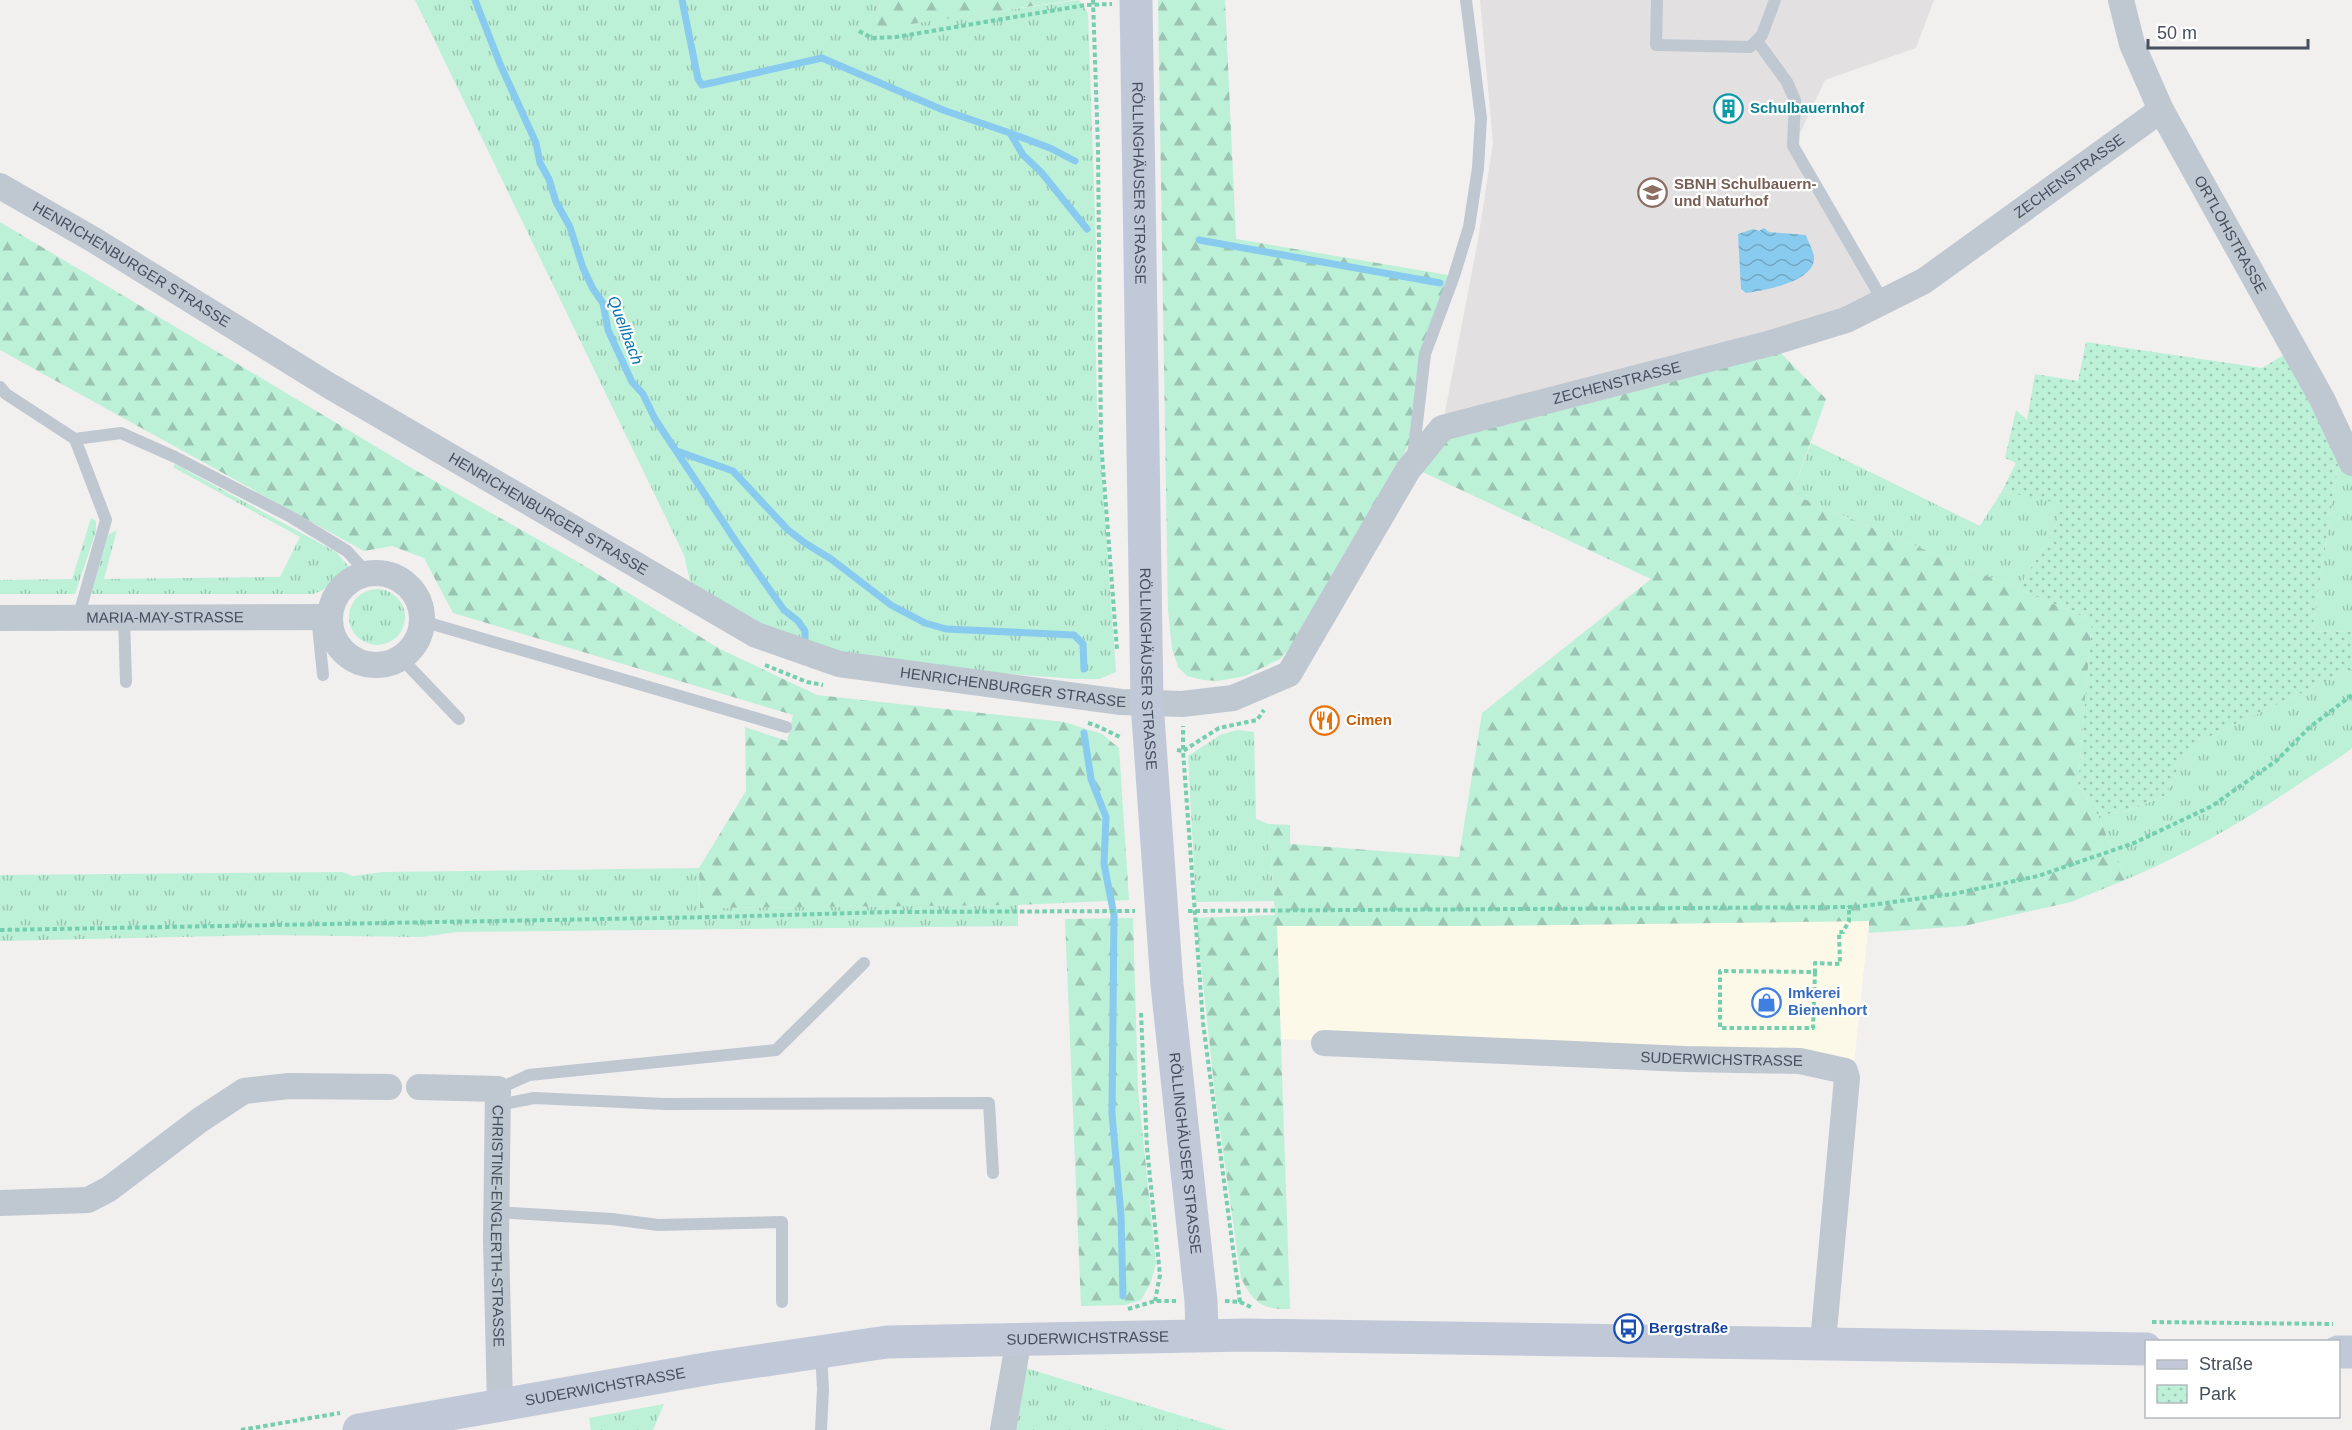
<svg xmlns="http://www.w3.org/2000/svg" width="2352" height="1430" viewBox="0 0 2352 1430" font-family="Arial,sans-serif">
  <defs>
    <pattern id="grass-tufts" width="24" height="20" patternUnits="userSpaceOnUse" patternTransform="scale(1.5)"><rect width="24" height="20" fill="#bcf0d7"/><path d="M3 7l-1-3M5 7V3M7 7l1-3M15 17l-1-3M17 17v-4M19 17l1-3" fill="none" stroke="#9bc5b2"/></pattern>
    <pattern id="forest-firs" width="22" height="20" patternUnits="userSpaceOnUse" patternTransform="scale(1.5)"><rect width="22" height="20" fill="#bcf0d7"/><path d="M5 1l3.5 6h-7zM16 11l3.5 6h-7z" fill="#9bc5b2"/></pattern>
    <pattern id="park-dots" width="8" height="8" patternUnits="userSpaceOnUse" patternTransform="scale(1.5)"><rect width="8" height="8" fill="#bcf0d7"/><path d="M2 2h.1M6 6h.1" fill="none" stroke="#9bc5b2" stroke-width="1.8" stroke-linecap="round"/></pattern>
    <pattern id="water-waves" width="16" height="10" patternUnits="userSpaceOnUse" patternTransform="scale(1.5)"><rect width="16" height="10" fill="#88cbee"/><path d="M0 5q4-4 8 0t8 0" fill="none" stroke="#71a7c4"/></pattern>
  </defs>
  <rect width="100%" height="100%" fill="#f2efef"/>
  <path fill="#fcf9e8" d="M1869,921L1854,1065L1281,1039L1277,926H1481Z"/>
  <path fill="#e3e0e1" d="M1480,0H1934L1916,48L1825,80L1794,146L1883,301L1442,428L1478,240L1493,143Z"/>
  <path fill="url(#grass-tufts)" d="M415,0H879L877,28L1079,0L1088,13L1096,246L1095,314L1097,406L1116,672L1099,679H1076L998,673L896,661L831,650L771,633L691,585L684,555Z
    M1811,443L1980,526L2002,491L2063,503L2055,529L2018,589L1792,494Z
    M2341,447L2352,470V632L2312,631Z
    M175,464L336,552L349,567L323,590L313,594H91L108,535L117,530L104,579L280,577L300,537L173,467Z
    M91,518L96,521V531L75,594H0V580L72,579Z
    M349 617a28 28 0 1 1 56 0a28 28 0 1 1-56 0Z
    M2352,669V748C2336,761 2316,772 2299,784C2244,821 2186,855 2125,880L2098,815L2128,811L2166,795L2179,765L2204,739Z
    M1238,730L1254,732L1256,819L1269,824L1274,901L1196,902L1188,756L1220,735Z
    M699,868L700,908L1018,905V926L457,932L421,937L269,935L0,941V875L342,872L353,876L383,872Z
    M1026,1368L1227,1430H1014Z
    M664,1404L653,1430H591L589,1418Z"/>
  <path fill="url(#forest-firs)" d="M879,0H1074L877,29Z
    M1158,0H1225L1236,239L1448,275L1409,444L1309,626L1280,659L1245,676L1218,681L1203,680L1187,676L1178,667L1172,649L1168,610Z
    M0,222L415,470L578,562L720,649L817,695L1064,722L1102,734L1119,748L1129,900L1018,905L700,908L699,868L746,791L745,727L787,741L793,715L453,613L424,558L392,546L364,551L0,350Z
    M1771,343L1826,399L1792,494L2092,620L2078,785L2098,815L2125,880L2071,902L1964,926L1869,933V921L1481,926H1277L1290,1309C1262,1310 1253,1302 1241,1278L1215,1094L1196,918L1275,915L1269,824L1290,825V844L1459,857L1482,713L1651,579L1412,467L1442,428Z
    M1133,918L1138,1090L1156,1263L1151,1282L1141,1300L1125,1305L1081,1306L1065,919Z"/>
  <path fill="url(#park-dots)" d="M2086,342L2262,368L2292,350L2341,447L2312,631L2352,632V669L2204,739L2179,765L2166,795L2128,811L2098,815L2078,785L2092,620L2018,589L2055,529L2062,504L2002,491L2016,463L2005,458L2016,410L2027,420L2035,374L2078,381Z"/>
  <path fill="url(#water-waves)" d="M1764,228L1769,232L1806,235C1808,242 1814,251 1814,258C1815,281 1764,291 1746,293L1741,289L1738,234L1753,229L1759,231Z"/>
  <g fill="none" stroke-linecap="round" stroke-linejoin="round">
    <path stroke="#88cbee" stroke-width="7" d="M475,0L500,64L536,143L540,163L549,179L556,202L570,227L583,268L593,289L603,303L608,330L632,382L643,394L655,419L739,546L784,610L798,621L805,631V639
      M682,0L698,79L702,85L822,58L943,110L1010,133L1023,155L1041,172L1087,229
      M1010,133L1050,148L1075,161
      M1199,240L1440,283
      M677,451L733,471L788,530L805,543L831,559L891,605L925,623L946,629L1074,635L1083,644L1084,669
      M1084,733L1091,779L1106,817L1104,864L1114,915L1112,1114L1121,1215L1123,1296"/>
    <path stroke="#73cfae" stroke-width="4" stroke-dasharray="4.5 3" stroke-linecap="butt" d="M1093,0L1098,149L1101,441L1117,650
      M859,31L872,38L896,37L1085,5L1112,4
      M765,665L807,682L823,685
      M1088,723L1095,725L1122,738
      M1177,750L1183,751V726
      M1188,911L1856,907L1953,894L2038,876L2134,843L2212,806L2276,761L2310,727L2352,695
      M0,930L715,917L890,912L1135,911
      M1815,972L1813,1028H1720V971L1815,972V963L1840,964L1839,932H1843L1849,921V906
      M1141,1013L1147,1148L1160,1275L1155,1301
      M1225,1301L1240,1302L1253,1308
      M1240,1302L1203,1023L1183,751L1219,728L1257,720L1264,710
      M1128,1309L1155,1301H1176
      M2152,1322L2333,1324
      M241,1430L340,1413"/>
    <path stroke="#bfc7d1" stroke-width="12" d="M1657,0L1656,45L1750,47L1762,35L1775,0
      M1757,41L1787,82L1795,100L1793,146L1883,301
      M0,387L6,394L75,439L121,433L175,457L291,517L347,551L368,574
      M75,439L106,520L78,618
      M1413,457L1425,354L1454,276L1469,227L1478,168L1481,118L1466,0
      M317,616L323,675
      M124,618L126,682
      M422,621L786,727
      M401,658L459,719
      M498,1089L529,1075L776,1050L864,963
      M498,1105L534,1098L665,1104L989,1103L993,1173
      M496,1212L612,1219L658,1225L782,1222V1302
      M821,1430L823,1389L821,1353"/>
    <g stroke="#bfc7d1" stroke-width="26">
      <path id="s1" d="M2121,0L2132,44L2161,110L2322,399L2352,463"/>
      <path id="s2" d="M0,186L94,240L328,385L756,635L839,664L1121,702L1182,704L1233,698L1289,674L1408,470L1442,428L1771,343L1846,320L1924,281L2161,110"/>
      <circle cx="376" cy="619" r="46"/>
      <path id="s3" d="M0,618L329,617"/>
      <path id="s4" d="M1324,1043L1685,1059L1800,1061L1845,1071L1847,1078L1823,1342"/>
      <path id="s5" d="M419,1087L498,1089L496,1240L500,1404"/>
      <path d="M0,1203L88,1200L109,1189L200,1120L244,1091L289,1086L389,1087"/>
      <path d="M1003,1430L1019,1338"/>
    </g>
    <g stroke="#c1c9d8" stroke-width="33">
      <path id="s6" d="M1136,0L1147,703L1167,985L1201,1301L1202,1335"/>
      <path d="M2338,1352H2352"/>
      <path id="s7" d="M359,1430L711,1368L887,1342L1247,1335L2146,1349"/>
    </g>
  </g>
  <defs>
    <symbol id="building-ring" viewBox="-11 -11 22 22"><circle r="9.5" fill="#fff" stroke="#0f9aa8" stroke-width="1.5"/><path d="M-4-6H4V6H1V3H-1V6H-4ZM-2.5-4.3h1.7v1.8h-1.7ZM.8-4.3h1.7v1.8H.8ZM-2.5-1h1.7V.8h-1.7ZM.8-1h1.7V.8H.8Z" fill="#0f9aa8"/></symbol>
    <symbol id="school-ring" viewBox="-11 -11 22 22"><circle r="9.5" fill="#fff" stroke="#8d6e63" stroke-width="1.5"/><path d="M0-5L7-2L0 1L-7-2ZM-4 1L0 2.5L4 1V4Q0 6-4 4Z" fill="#8d6e63"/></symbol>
    <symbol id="restaurant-ring" viewBox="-11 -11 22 22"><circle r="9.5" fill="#fff" stroke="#e8710a" stroke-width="1.5"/><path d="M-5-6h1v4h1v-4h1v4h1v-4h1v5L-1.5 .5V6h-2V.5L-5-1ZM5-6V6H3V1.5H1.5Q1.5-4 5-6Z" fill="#e8710a"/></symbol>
    <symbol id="shop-ring" viewBox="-11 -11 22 22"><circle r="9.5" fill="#fff" stroke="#3f7fe0" stroke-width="1.5"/><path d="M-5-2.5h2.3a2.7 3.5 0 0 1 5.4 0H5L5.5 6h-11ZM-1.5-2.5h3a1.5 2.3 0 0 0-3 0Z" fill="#3f7fe0"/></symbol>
    <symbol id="bus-ring" viewBox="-11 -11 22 22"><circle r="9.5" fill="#fff" stroke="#1a4fb4" stroke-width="1.5"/><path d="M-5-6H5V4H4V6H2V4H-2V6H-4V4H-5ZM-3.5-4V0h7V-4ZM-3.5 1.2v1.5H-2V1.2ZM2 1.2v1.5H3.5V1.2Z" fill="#1a4fb4"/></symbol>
  </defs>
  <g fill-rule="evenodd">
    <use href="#building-ring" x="1712" y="92" width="33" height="33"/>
    <use href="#school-ring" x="1636" y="176" width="33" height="33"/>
    <use href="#restaurant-ring" x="1308" y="704" width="33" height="33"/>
    <use href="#shop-ring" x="1750" y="986" width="33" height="33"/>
    <use href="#bus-ring" x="1612" y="1312" width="33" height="33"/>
  </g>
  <g text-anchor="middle" stroke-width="4.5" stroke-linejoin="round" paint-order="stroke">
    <g font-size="15" font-weight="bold" fill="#0d838f" stroke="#fff" text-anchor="start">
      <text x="1750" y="113">Schulbauernhof</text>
    </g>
    <g font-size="15" fill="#464f5d" stroke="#fff">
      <text dy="5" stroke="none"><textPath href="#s2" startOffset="2400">ZECHENSTRASSE</textPath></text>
      <text dy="5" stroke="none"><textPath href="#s6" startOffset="183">RÖLLINGHÄUSER STRASSE</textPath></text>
      <text dy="5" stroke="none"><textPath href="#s1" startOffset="260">ORTLOHSTRASSE</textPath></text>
      <text dy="5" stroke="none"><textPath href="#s2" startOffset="153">HENRICHENBURGER STRASSE</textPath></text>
      <text dy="5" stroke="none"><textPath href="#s2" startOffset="1896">ZECHENSTRASSE</textPath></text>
      <text dy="5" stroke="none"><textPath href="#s2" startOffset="639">HENRICHENBURGER STRASSE</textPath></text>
      <text dy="5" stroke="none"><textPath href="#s3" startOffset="165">MARIA-MAY-STRASSE</textPath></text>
      <text dy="5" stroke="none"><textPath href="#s6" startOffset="669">RÖLLINGHÄUSER STRASSE</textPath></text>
      <text dy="5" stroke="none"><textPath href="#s2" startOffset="1143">HENRICHENBURGER STRASSE</textPath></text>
      <text dy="5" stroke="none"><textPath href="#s4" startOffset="398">SUDERWICHSTRASSE</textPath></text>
      <text dy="5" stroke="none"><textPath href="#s6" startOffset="1155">RÖLLINGHÄUSER STRASSE</textPath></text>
      <text dy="5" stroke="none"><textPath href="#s5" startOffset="216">CHRISTINE-ENGLERTH-STRASSE</textPath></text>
      <text dy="5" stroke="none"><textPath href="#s7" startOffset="736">SUDERWICHSTRASSE</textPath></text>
      <text dy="5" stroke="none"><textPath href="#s7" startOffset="250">SUDERWICHSTRASSE</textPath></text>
    </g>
    <g font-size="15" font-weight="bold" fill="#785e54" stroke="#fff" text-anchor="start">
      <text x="1674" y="189">SBNH Schulbauern-<tspan x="1674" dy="17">und Naturhof</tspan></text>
    </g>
    <g font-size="15" font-weight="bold" fill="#c56008" stroke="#fff" text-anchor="start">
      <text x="1346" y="725">Cimen</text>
    </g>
    <g font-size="15" font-weight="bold" fill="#366cbe" stroke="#fff" text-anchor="start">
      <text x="1788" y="998">Imkerei<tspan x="1788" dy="17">Bienenhort</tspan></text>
    </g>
    <g font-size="15" font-weight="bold" fill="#164399" stroke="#fff" text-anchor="start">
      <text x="1649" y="1333">Bergstraße</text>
    </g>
    <g font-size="16" font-style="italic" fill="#0875ae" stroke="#fff">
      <text transform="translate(626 330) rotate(69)" y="6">Quellbach</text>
    </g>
  </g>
  <rect x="2145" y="1340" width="195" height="78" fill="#ffffff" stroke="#b5b9be" stroke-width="1.5"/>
  <rect x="2157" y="1360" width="30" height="9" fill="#c1c9d8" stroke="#b5b9be" stroke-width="1.5"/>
  <text x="2199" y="1370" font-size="18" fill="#464f5d">Straße</text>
  <rect x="2157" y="1385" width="30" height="18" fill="url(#park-dots)" stroke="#b5b9be" stroke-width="1.5"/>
  <text x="2199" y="1400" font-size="18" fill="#464f5d">Park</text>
  <path d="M2148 39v9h160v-9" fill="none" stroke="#464f5d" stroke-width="3"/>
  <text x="2157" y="39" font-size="18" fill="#464f5d" stroke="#ffffff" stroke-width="4.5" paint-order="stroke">50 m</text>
</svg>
